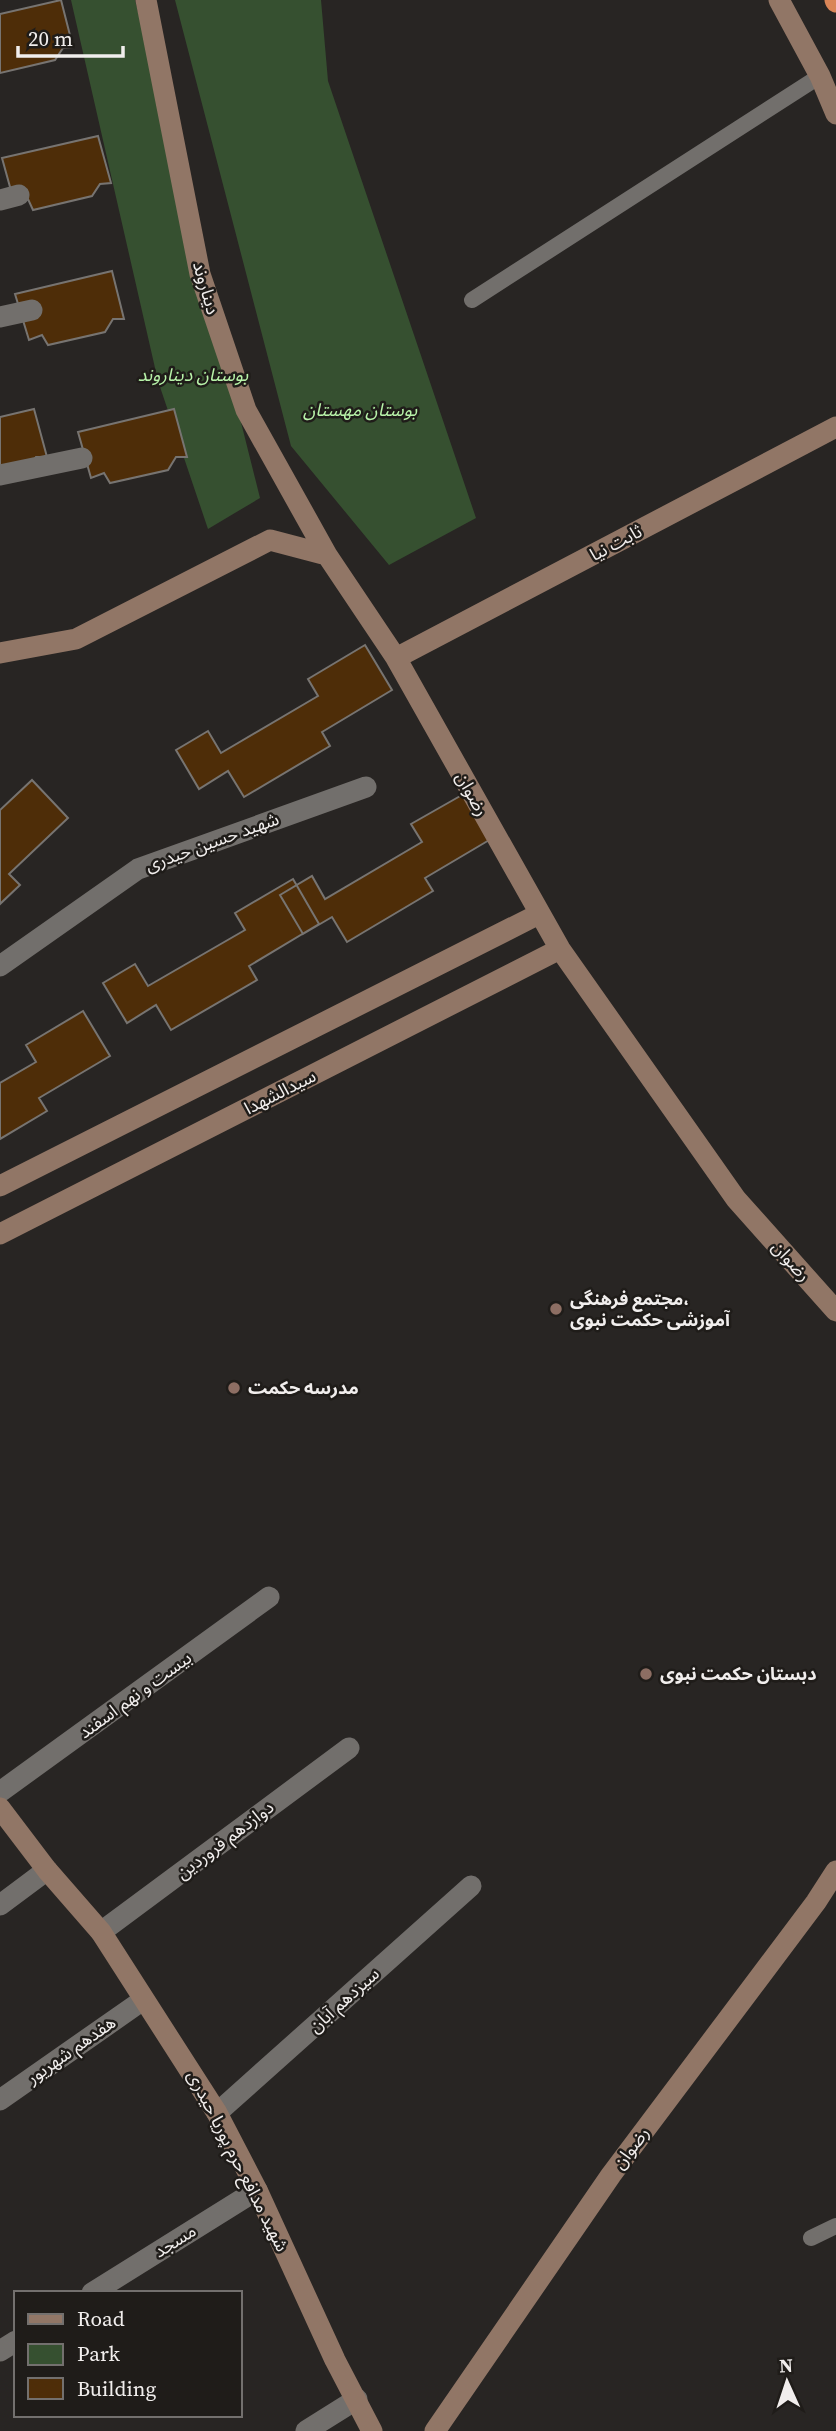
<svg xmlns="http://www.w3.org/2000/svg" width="836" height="2431" viewBox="0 0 836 2431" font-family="'Source Serif 4','Noto Sans Arabic',serif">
  <rect width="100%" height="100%" fill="#282523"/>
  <path fill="#365030" d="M71,0H135L260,498L208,529L158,381Z
    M175,0H321L328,81L476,518L389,565L291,446Z"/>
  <path fill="#4e2d08" stroke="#777471" stroke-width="2" d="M61,0L73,47L63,48L55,60L0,73V14Z
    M98,136L111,183L100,184L92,196L33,210L28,199L15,205L2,158Z
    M112,271L124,319H113L105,332L48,345L42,335L29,340L15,294Z
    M34,409L47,457H36L28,469L0,476V417Z
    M174,409L187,457H176L168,470L110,483L104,473L91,478L78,432Z
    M365,645L392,690L322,732L330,746L244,797L228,771L199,789L176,750L208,731L221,753L318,696L308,679Z
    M32,780L68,818L9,874L20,885L0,904V810Z
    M469,791L496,836L425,878L433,891L347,942L332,917L303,934L280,895L312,876L325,899L422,842L411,824Z
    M293,879L319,924L249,966L257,980L171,1030L156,1005L127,1023L103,983L135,964L148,986L245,930L235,913Z
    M83,1011L110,1056L39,1098L47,1111L0,1139V1083L36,1062L26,1045Z"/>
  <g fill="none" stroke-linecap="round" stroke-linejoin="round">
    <path stroke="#726f6c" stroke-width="16" d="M472,300L820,76
      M811,2238L836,2226"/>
    <path stroke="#726f6c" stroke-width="21" d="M0,200L19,195
      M0,317L32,310
      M0,475L82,458
      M0,966L138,869L366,787
      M0,1792L269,1597
      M0,1905L47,1870
      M101,1932L349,1748
      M0,2100L143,2000
      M217,2113L471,1886
      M92,2293L257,2190
      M0,2351L16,2341
      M306,2431L357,2399"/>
    <path stroke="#917666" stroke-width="21" d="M146,0L200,274L246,410L327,555
      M779,0L820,76L836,114
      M0,653L76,639L270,540L327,555L396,658L560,949L736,1199L836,1311
      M396,658L836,427
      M0,1186L539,914
      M0,1234L560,949
      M0,1808L47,1870L101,1932L217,2113L257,2190L335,2360L372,2431
      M435,2431L611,2175L816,1902L836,1871"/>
    <path stroke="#da8557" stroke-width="21" d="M835,0L836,2"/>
  </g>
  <g fill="#8d6e63" stroke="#1f1c19" stroke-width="2.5">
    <circle cx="556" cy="1309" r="7"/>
    <circle cx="234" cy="1388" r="7"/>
    <circle cx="646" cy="1674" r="7"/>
  </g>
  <g text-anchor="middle" stroke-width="5" stroke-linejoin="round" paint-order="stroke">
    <g font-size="18" fill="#f1eeed" stroke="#1f1c19">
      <text transform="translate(206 288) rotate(74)" y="6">دیناروند</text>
      <text transform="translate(616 543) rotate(-28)" y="6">ثابت نیا</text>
      <text transform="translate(472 794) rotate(61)" y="6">رضوان</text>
      <text transform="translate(212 842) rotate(-20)" y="6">شهید حسین حیدری</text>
      <text transform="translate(280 1092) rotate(-27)" y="6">سیدالشهدا</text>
      <text transform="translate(791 1261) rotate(48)" y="6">رضوان</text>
      <text transform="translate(135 1695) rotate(-36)" y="6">بیست و نهم اسفند</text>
      <text transform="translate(225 1840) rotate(-37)" y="6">دوازدهم فروردین</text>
      <text transform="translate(344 2000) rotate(-42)" y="6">سیزدهم آبان</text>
      <text transform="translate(71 2050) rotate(-35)" y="6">هفدهم شهریور</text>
      <text transform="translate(631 2148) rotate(-53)" y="6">رضوان</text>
      <text transform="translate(238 2161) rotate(63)" y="6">شهید مدافع حرم پوریا حیدری</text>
      <text transform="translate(175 2241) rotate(-32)" y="6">مسجد</text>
    </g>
    <g font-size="18" font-style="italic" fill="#b8f3a9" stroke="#1f1c19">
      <text x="193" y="381">بوستان دیناروند</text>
      <text x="360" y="416">بوستان مهستان</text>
    </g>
    <g font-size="18" font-weight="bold" fill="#f1eeed" stroke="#1f1c19" text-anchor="start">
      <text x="570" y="1305">مجتمع‌ فرهنگی،<tspan x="570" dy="21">آموزشی حکمت نبوی</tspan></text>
      <text x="248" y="1394">مدرسه حکمت</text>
      <text x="660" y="1680">دبستان حکمت نبوی</text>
    </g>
  </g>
  <rect x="14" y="2291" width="228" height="126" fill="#1f1c19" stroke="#73706e" stroke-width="2"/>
  <rect x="28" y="2314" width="35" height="10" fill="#917666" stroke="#73706e" stroke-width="2"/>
  <text x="77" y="2326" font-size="21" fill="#f1eeed">Road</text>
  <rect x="28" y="2344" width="35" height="21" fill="#365030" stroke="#73706e" stroke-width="2"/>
  <text x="77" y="2361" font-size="21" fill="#f1eeed">Park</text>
  <rect x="28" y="2378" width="35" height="21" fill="#4e2d08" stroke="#73706e" stroke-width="2"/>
  <text x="77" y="2396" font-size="21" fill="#f1eeed">Building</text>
  <g transform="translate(787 2382) rotate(357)" stroke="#1f1c19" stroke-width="5" paint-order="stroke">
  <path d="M0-5L12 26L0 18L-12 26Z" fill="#f1eeed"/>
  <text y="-10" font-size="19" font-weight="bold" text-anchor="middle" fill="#f1eeed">N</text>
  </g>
  <path d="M18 46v10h105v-10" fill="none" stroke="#f1eeed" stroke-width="3.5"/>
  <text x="28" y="46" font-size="21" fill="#f1eeed" stroke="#1f1c19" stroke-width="5" paint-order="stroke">20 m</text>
</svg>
